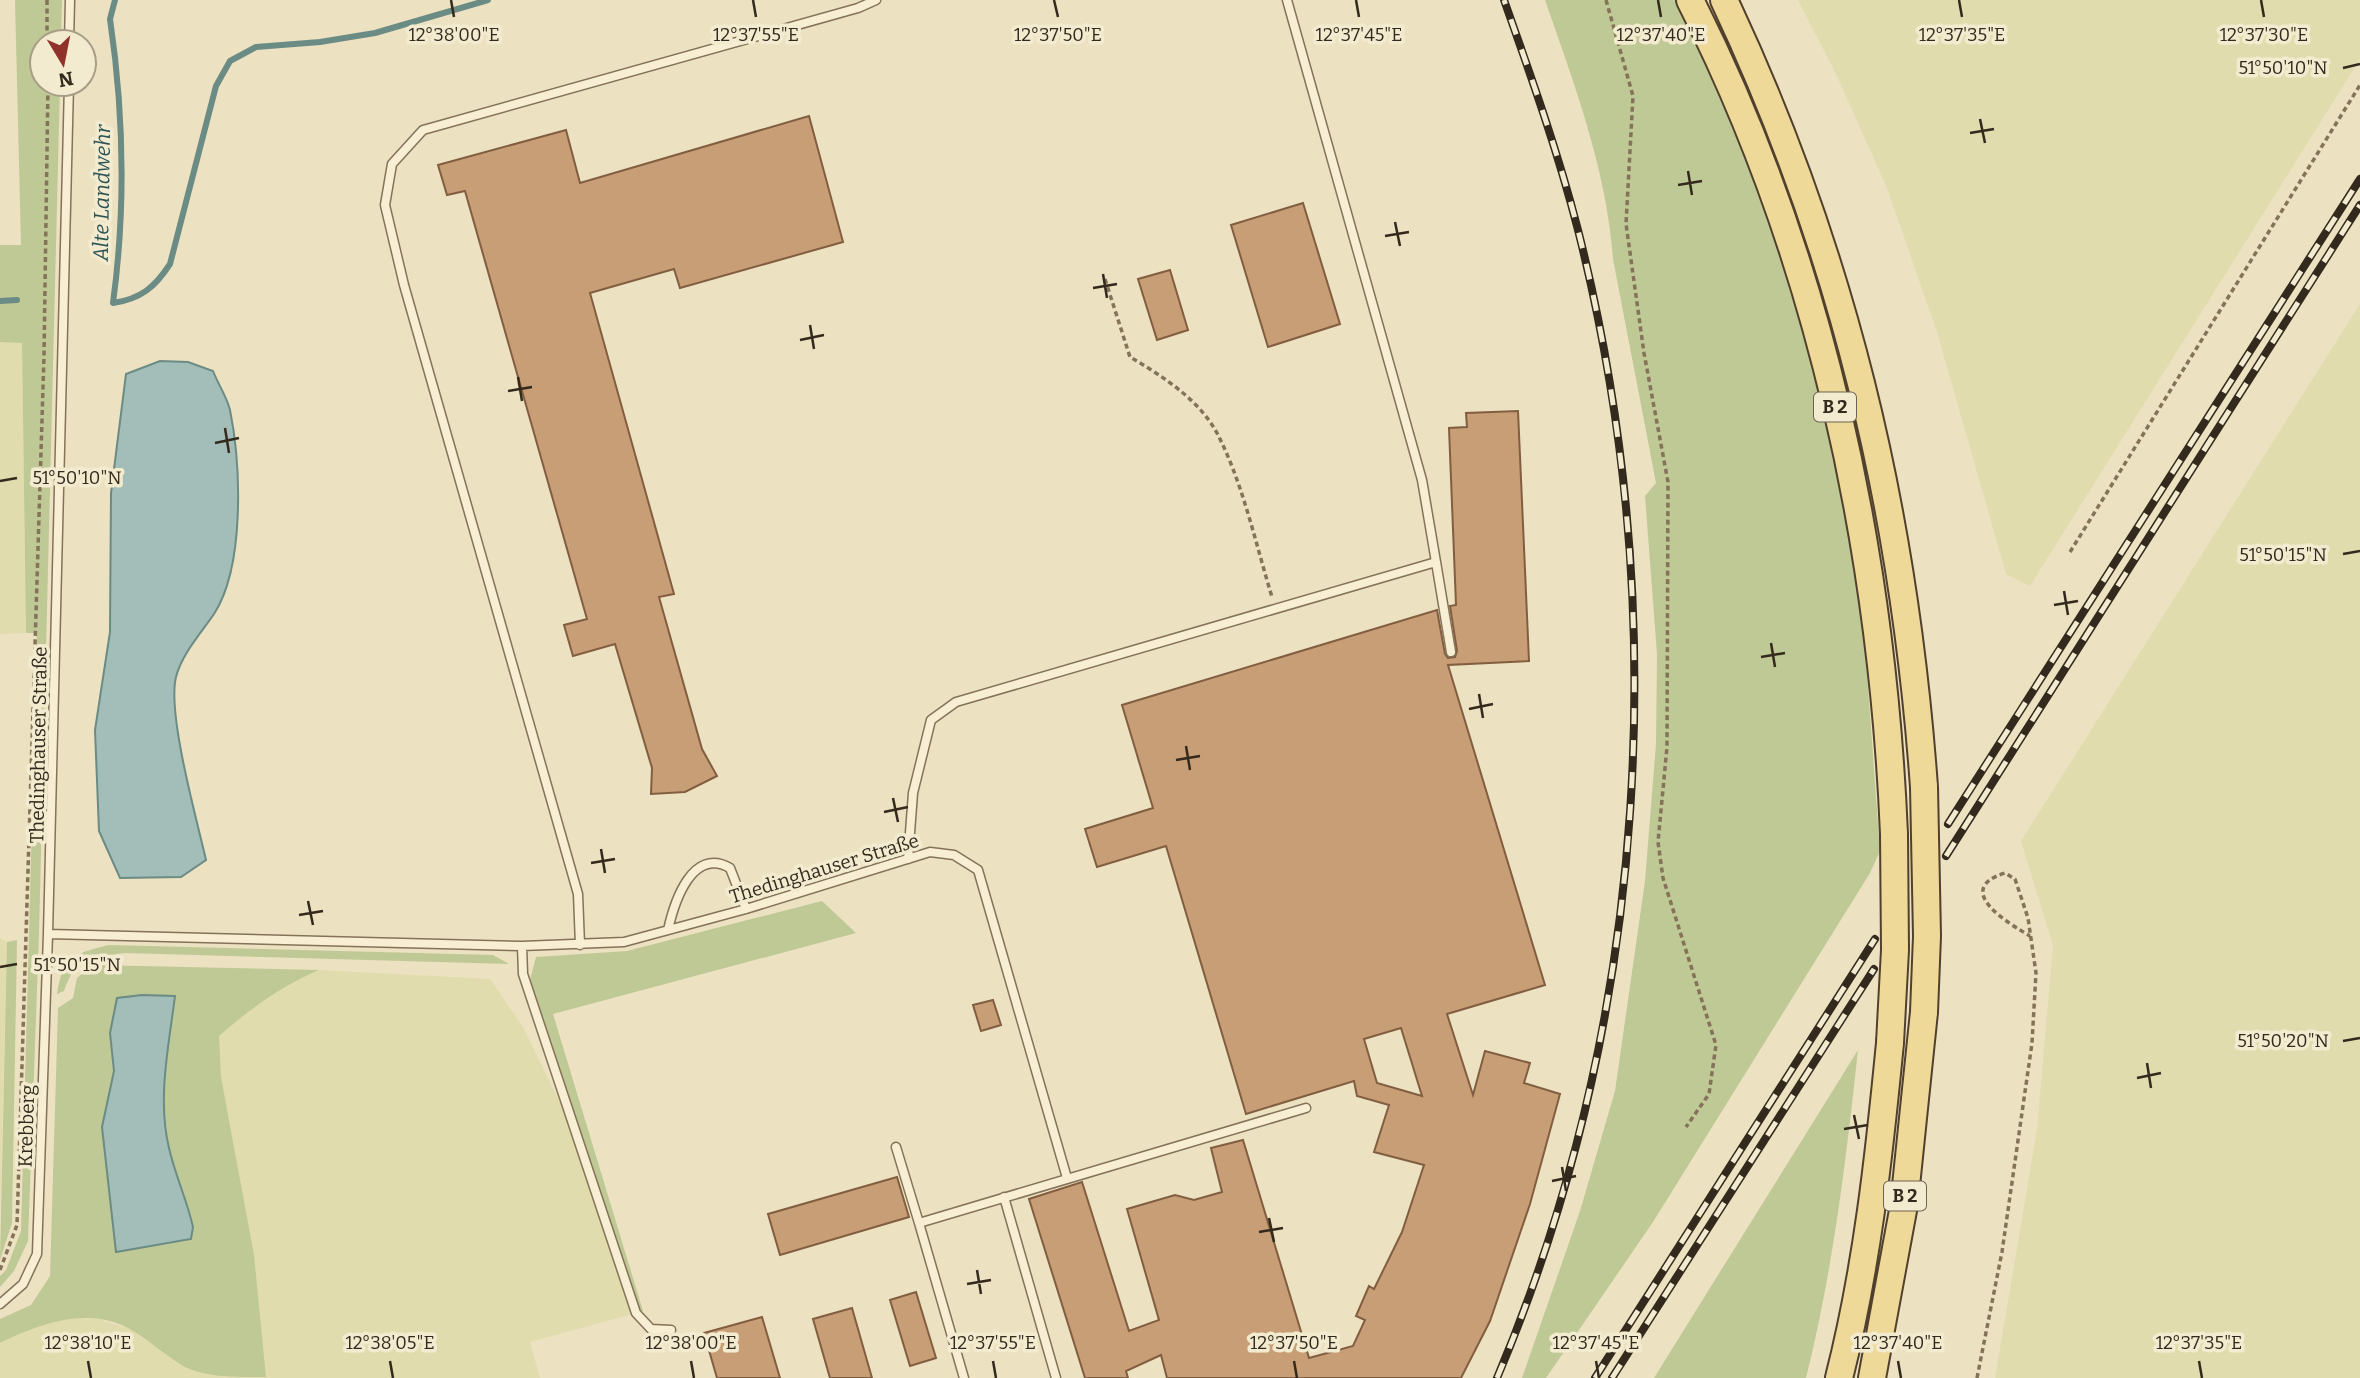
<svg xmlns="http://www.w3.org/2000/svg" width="2360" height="1378" viewBox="0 0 2360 1378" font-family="Bitter,serif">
  <rect width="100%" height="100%" fill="#ece1c0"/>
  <path fill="#e1dcae" d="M1798,0H2360V59L2030,586L2006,574L1937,332L1887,188L1836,74Z
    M2360,304V1378H1995L2037,1130L2053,946L2021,841Z
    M0,342H22L26,633L0,634Z
    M0,938L7,942L0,1220Z
    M319,970L490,979L523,1027L574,1131L636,1313L530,1342L540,1378H0V1343L30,1328L67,1318L98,1319L131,1329L188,1369L221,1077L218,1036L258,1002L285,985Z"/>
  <path fill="#bfc995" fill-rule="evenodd" d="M15,0H62L61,42H42V84H60L39,934L28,1241L14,1271L0,1287V1276L6,1270L21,1231L37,633H26L22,343L0,342V245H21Z
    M1545,0H1680L1754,175L1816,376L1840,483L1863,619L1880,851L1870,873L1653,1222L1546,1378H1522L1580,1211L1615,1091L1645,881L1656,744L1657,654L1645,496L1656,483L1613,259C1607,171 1574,83 1545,0Z
    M822,901L856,933L553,1014L643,1311L636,1312L575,1131L530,980L536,957L627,951Z
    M17,940L12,1223L0,1260L7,942Z
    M109,945L493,955L509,964L125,953C88,958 78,953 64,991L57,994C63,955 74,954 109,945Z
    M93,965L319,970C280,987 251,1008 219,1036L221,1077L254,1255L266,1377C240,1377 211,1378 187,1368C168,1358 152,1342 133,1331C91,1305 41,1323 0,1343V1319L31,1305L50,1276L58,1008L73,998L77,978ZM142,995L174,996C170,1045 157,1099 169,1148C175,1175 187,1200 193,1226L191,1239L113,1227L102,1127L114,1071L110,1033L117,998Z
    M1858,1050C1846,1161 1833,1270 1806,1378H1654Z"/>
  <path fill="#a3beb8" stroke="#6b8b85" stroke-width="2" d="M160,361L188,362L213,371C218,384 227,397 230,410C241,465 245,566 214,614C201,633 182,654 176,677C167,714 197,820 206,860L181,877L120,878L99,831L95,730L110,632L111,493L126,374Z
    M142,995L175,996C169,1044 157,1099 169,1148C175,1175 187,1200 193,1227L191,1239L116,1252L102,1127L114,1071L110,1033L117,998Z"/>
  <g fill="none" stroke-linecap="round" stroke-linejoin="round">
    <path stroke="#6b8b85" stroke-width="6" d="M115,0L110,19C124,114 126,207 113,303C141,299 155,287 170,264L216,86L230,61L256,47L320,42L375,33L488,0
      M0,301L17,300"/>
  </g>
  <path fill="#c89e77" stroke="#825e40" stroke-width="2" fill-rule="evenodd" d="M809,116L843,242L680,288L674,269L590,293L674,594L659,597L702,749L717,776L685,792L651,794L652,768L615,644L573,656L564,625L587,619L465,191L447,195L438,165L566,130L580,183Z
    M1303,203L1340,324L1268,347L1231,225Z
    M1170,270L1188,330L1157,340L1138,279Z
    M1518,411L1529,661L1448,665L1545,985L1447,1014L1473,1095L1485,1051L1530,1063L1524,1083L1560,1094L1530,1204L1490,1321L1461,1378H1167L1161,1355L1126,1371L1128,1378H1085L1029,1199L1082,1182L1129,1331L1159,1320L1127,1209L1175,1195L1194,1200L1222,1192L1211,1148L1243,1140L1309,1358L1353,1346L1365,1320L1356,1316L1369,1286L1374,1289L1402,1232L1424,1165L1374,1152L1389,1105L1357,1096L1354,1081L1246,1114L1166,846L1097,867L1085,829L1153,808L1122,705L1437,610L1445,654L1448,658L1455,657L1457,651L1450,606L1456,605L1449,428L1467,427L1466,413ZM1401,1028L1422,1096L1377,1083L1364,1039Z
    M993,1000L1001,1025L981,1031L973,1005Z
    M897,1177L909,1217L780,1255L768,1214Z
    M916,1292L936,1358L910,1366L890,1300Z
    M852,1308L872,1378H830L813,1319Z
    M762,1317L780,1378H717L704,1333Z"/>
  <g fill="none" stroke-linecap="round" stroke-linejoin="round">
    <defs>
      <path id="lane" d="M69,42L70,0
        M69,84L48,934L522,946L624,942L746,909L930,852L954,855L978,870L1067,1178
        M1436,562L1451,652
        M908,859L913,793L931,720L956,702L1436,562L1422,480L1287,0
        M668,930C674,903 692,846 730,868L746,909
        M580,945L578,894L404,285L385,205L392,164L423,130L858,8L876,0
        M522,946L523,974L636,1313L651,1329L671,1330
        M896,1147L919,1223
        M1004,1197L1056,1378
        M0,1304L23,1284L37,1254L48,934
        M964,1378L919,1223L1306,1108"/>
      <path id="primary" d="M1690,0C1820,256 1882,549 1894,834
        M1724,0C1843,252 1904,509 1924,787
        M1839,1378C1867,1268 1879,1156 1890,1043
        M1872,1378L1904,1205L1924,1012"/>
    </defs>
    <use href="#lane" stroke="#847259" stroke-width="11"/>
    <use href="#primary" stroke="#51402d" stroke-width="30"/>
    <path stroke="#847259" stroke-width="3.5" stroke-dasharray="5 3.5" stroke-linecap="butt" d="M47,0V42
      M1606,0L1633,96L1626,224L1644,353L1668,482L1667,747L1658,842L1663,878L1716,1045L1709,1094L1686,1127
      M1105,279L1130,357C1164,377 1203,402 1220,439C1244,488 1256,545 1272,597
      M2070,552L2360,85
      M0,1270L17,1225L44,355L48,84
      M1977,1378L2002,1252L2032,1043L2036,973L2028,918L2015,879L2005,873C1951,890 2010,924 2030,936"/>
    <use href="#lane" stroke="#f7eed3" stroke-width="8"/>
    <use href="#primary" stroke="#eed998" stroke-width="26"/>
    <defs>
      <path id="rail" d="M1948,824L2360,179
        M1946,856L2360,205
        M1497,1378C1649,1019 1673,607 1578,230C1558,152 1531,76 1504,0
        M1595,1378L1875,939
        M1612,1378L1874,969"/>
    </defs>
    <use href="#rail" stroke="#34291d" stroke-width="8"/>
    <use href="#rail" stroke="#f3ebcf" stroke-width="5" stroke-dasharray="16" stroke-linecap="butt"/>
    <defs>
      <path id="primary-bridge" d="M1924,787L1927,936L1924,1012
        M1890,1043L1895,950L1894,834"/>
    </defs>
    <use href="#primary-bridge" stroke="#51402d" stroke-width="30" stroke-linecap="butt"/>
    <use href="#primary-bridge" stroke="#eed998" stroke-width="26"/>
  </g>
  <path fill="none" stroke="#34291d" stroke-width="2.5" d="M451,0L454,17M753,0L756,17M1054,0L1058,17M1356,0L1359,17M1658,0L1661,17M1959,0L1962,17M2261,0L2264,17M2343,68L2360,64M1980,119L1985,143M1970,133L1994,129M1688,171L1692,195M1678,185L1702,181M1395,222L1400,246M1385,236L1409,232M1103,274L1107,298M1093,288L1117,284M810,325L814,349M800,340L824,335M518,377L522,401M508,391L532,387M225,428L229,453M215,443L239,438M0,481L17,478M2343,554L2360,551M2064,591L2068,615M2054,605L2078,601M1771,643L1775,667M1761,657L1785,653M1479,694L1483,718M1469,709L1493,704M1186,746L1190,770M1176,760L1200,756M893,798L898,822M884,812L908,807M601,849L605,873M591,863L615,859M308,901L313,925M299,915L323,911M0,967L17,964M2343,1041L2360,1038M2147,1063L2151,1088M2137,1078L2161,1073M1854,1115L1859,1139M1844,1129L1868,1125M1562,1167L1566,1191M1552,1181L1576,1176M1269,1218L1274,1242M1259,1232L1283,1228M977,1270L981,1294M967,1284L991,1280M88,1361L91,1378M390,1361L393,1378M691,1361L694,1378M993,1361L996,1378M1294,1361L1297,1378M1596,1361L1599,1378M1898,1361L1901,1378M2199,1361L2202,1378"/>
  <g text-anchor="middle" stroke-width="7" stroke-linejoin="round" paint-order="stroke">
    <g fill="#f3ebcf" stroke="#6d6352" stroke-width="2">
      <rect x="1814" y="392.5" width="42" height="29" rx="5"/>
      <rect x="1884" y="1181.5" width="42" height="29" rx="5"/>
    </g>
    <g font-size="18" font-weight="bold" fill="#34291d">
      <text x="1835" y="413">B 2</text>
      <text x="1905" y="1202">B 2</text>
    </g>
    <g font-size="19" fill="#34291d" stroke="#f3ebcf">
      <text transform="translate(38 745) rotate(-89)" y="7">Thedinghauser Straße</text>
      <text transform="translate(824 868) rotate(-17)" y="7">Thedinghauser Straße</text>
      <text transform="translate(26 1126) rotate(-88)" y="7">Krebberg</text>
    </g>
    <g font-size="21" font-style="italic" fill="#2c5353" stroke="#f3ebcf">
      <text transform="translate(102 193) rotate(-89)" y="7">Alte Landwehr</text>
    </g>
  </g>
  <g font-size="18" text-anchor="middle" fill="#34291d" stroke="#f3ebcf" stroke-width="7" stroke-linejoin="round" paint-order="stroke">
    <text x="1058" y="41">12°37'50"E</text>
    <text x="2264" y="41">12°37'30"E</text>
    <text x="454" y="41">12°38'00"E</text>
    <text x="756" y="41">12°37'55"E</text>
    <text x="1359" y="41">12°37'45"E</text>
    <text x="1661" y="41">12°37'40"E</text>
    <text x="1962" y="41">12°37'35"E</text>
    <text x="2283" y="74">51°50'10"N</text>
    <text x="77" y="484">51°50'10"N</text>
    <text x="2283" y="561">51°50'15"N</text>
    <text x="77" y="971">51°50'15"N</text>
    <text x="2283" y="1047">51°50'20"N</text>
    <text x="88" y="1349">12°38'10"E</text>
    <text x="390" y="1349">12°38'05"E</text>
    <text x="691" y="1349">12°38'00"E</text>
    <text x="993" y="1349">12°37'55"E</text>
    <text x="1294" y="1349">12°37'50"E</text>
    <text x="1596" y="1349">12°37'45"E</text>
    <text x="1898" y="1349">12°37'40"E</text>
    <text x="2199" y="1349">12°37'35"E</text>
  </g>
  <g transform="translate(63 63) rotate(170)"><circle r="33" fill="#f3ebcf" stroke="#a79d88" stroke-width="2"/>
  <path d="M0-5L12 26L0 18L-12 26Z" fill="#90312b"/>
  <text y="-10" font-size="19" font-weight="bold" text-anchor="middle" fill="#34291d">N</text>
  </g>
</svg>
